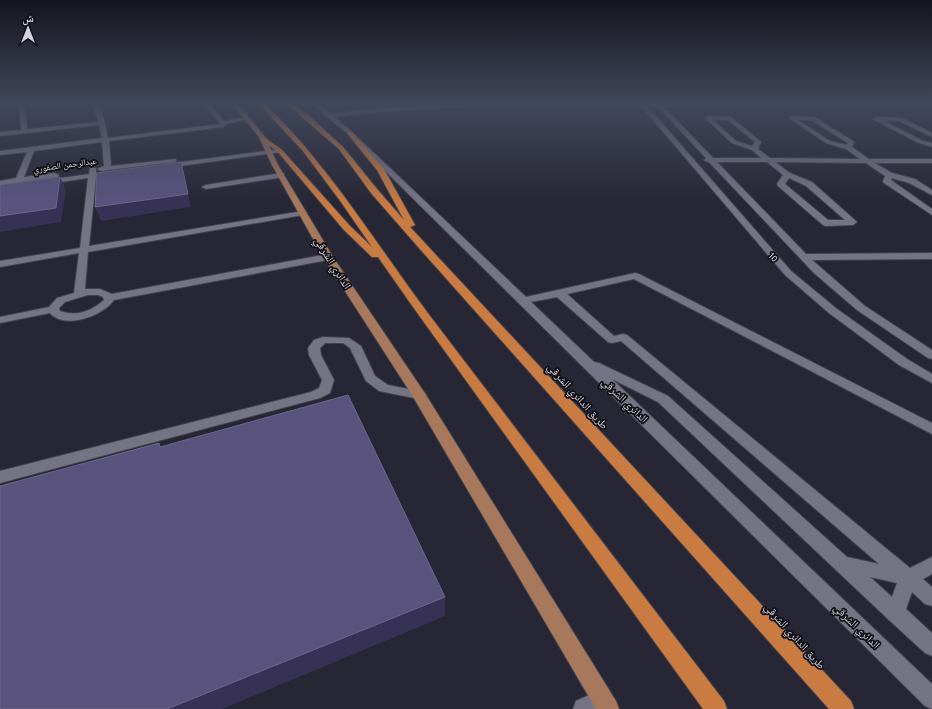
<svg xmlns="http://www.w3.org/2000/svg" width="932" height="709" viewBox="0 0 932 709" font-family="'Fira Sans','Noto Naskh Arabic',sans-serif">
  <rect width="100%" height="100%" fill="#272634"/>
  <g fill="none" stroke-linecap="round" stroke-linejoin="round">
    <defs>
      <path id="minor" d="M19,104H25L27,129L99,122L92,104H98L104,119L108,138L220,124L204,104H210L224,121L246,117L249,119L226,124L224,127L109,141L111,166L176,159V161L174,162L101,171L97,169L104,166L102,142L34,151L24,177L55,173L59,175L58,177L0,185V181L16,178L27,152L0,155V151L102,138L99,125L0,136V132L21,130Z
        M312,104H319L331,114L378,108L472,104H932V107H664L713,158H761L752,150L732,143L706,119L705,118L708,116L731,117L760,141L761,142L758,149L770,158L860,159L846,149L826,143L789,118L792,116L814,117L853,141L854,142L852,147L869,159H932V163H875L892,173L915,179L932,190V195L909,183L892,178L891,180L932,209V215L884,183L883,181L885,176L866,163L775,162L790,173L812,182L857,222L853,225L826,226L823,225L778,186L777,184L783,175L767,162H717L806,254L932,253V259L812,260L865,306L932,350V359L928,358L857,310L814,273L709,162L705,161L704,160L706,158L658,107H648L791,271L837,309L907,359L932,374V383L899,365L829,313L785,275L642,107C539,107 436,104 334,117L352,132L526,297L635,273L639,274L932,423V434L634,279L567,294L614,336L623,334L627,335L910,568L932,557V574L923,579L932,587V606L925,604L912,592L906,609L932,633V656L925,653L888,619L658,402L612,379L932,684V709L925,706L348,134ZM713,120H728L755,142L752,146L736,141ZM798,120H811L848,143L846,145L830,141ZM789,178L806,186L845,220H828L785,184ZM557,297L608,342L612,343L621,341L879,564L847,557L668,396L599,363L594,362L531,302ZM870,577L897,583L892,597Z
        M876,117L902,118L932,133V137L899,121H884L923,141L932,143V147L919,143L874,120L873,119Z
        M280,149L282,150V152L166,168L162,166L166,164Z
        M90,168H96V173L112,171L116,173L112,175L96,177L89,246L303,211L307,213L303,215L88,252L85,289H100L112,294L328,254L333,257L328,260L114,300C103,316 65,330 50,313L0,323V317L49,307L57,298L74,293L79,253L0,267V261L80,248L88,178L47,184L43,182L47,180L89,174ZM88,295H98L103,297L104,300C92,311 76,317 60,311L59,308L65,302Z
        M281,173H284V177L206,189L202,187L206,185Z
        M323,337L349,338L361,346L375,376L388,385L424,392L426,395L424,398L419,399L379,391L366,381L350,348L343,343H325L320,348L321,355L334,380L330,393L320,398L0,483V471L311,392L319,388L322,380L309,355L308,348L314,340Z
        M602,689L609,693L613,700L609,707L606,709H573L576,701Z"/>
      <path id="major" d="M232,104H238L265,137L278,165L333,257L426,395L616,701L619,709H596L412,395L323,257L272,165L259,137Z"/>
      <path id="highway" d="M259,104H265C330,167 376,244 430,316C528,445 626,573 724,701L727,709H703L413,307L378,257H372L344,230L278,152L260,139V137H264L282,150L350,226L372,247L341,202L303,151Z
        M287,104H294L308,115L343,147L377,189L404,220L377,170L347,133L352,132L384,169L415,225L410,227L851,701L854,709H829L419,248L371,193L339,149Z"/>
    </defs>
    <use href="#minor" stroke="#43424d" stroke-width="2"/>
    <use href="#major" stroke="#43424d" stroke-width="2"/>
    <use href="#highway" stroke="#43424d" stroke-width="2"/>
    <use href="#minor" fill="#757484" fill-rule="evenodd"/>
    <use href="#major" fill="#a7785c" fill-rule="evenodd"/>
    <use href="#highway" fill="#c97b42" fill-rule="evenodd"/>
  </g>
  <path fill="#373155" d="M181,162L191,207L101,221L95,207Z
    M60,177L66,190L61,222L0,232V216Z
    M445,597V616L222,709H167Z"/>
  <path fill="#5a537e" stroke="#6d678d" d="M181,162L188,194L95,207L97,173Z
    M60,177L56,208L0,216V185Z
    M348,395L445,597L167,709H0V486L159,443L160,447Z"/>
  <linearGradient id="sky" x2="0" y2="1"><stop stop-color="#15151d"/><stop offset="0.51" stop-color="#41475c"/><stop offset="1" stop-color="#41475c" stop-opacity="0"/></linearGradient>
  <rect width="932" height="203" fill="url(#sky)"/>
  <g text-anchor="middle" stroke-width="3.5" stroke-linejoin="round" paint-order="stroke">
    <g font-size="9" fill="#d4d3dd" stroke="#101016">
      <text transform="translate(65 165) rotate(-8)" y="3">عبدالرحمن الصفوري</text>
      <text transform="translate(773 257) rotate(47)" y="3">10</text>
    </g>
    <g font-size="11" fill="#d4d3dd" stroke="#101016">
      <text transform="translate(333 263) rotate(58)" y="4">الدائري الشرقي</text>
      <text transform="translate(578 396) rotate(48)" y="4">طريق الدائري الشرقي</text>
      <text transform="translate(625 400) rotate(44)" y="4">الدائري الشرقي</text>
      <text transform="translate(857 626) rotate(44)" y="4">الدائري الشرقي</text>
      <text transform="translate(795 636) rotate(48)" y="4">طريق الدائري الشرقي</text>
    </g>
  </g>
  <g transform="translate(28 28)" stroke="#101016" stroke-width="3" paint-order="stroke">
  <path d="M0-3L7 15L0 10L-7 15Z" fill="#d4d3dd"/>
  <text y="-6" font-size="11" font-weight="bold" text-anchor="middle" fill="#d4d3dd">ش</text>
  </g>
</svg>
